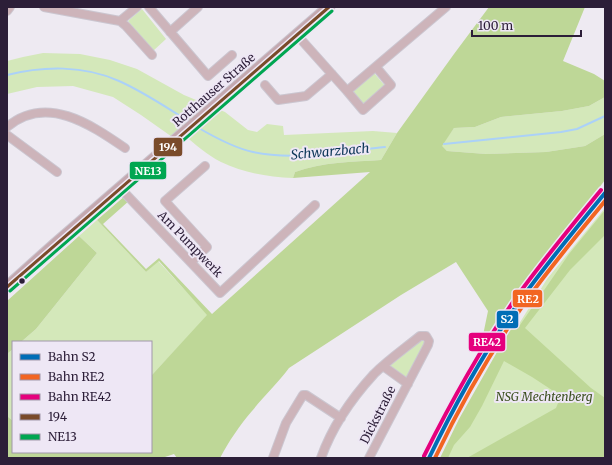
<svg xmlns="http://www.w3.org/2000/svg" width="612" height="465" viewBox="0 0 612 465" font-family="Merriweather,serif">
  <rect width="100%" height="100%" fill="#eeeaf2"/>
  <path fill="#d4e8ba" d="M142,9L166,39L153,51L128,21Z
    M43,53L80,54L110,60L137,69L184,95L225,112L248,130L257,132L267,124L283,126L284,135L373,131L397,133L381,160C352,162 322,162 295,172L293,178C268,177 244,173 221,162C207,155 195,144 184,135L175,139L141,115L113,97L73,86L37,87L7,94V61L23,57Z
    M374,73L385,86L363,104L352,92Z
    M605,97V134L585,146L546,152L486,154L447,151L441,146L454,128L475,127L501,117L562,111L589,106Z
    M605,208V458H444L504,348L547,279Z
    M97,220L146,272L158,261L208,315L151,376V342H21L36,329L97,253L79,236Z
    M421,340L425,342L408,376L405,377L390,366L391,365Z
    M13,349V421L7,416V354Z"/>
  <path fill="#bed797" d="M489,7H585L563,61L594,74L605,81V97L589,106L562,111L501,117L475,127L454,128L442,146L447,151L486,154L546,152L585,146L605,134V180L506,309L490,335L520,325L569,254L605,210V235L570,270L525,328L591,388L605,398V458H467L556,408L561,396L532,377L504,361L482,406L470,427L454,445L448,458H440L459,419L497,352L482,340L488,311L456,262L401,295L289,368C278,383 264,396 252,411C240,425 229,441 220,458H177L174,454L162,458H7V416L13,421V452H151V376L207,315L159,261L146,272L97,220L126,195L130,200L103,224L146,269L159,258L212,314L370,172L293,178L295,172C322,162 352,162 381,160L397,133L454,54Z
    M79,236L97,253L36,329L21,342H13V349L7,354V301Z"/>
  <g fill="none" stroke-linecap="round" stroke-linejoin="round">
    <path stroke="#abd1f8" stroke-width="2" d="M7,75C43,66 84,65 119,81C144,92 167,108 190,122
      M197,127C214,137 234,148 253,152C294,161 344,151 385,147
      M444,144L561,132L577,129L605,116"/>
    <defs>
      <path id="street" d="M44,7L120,21L126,26L152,55
        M149,7L208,76L232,55
        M7,11L10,7
        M120,21L137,7
        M170,32L198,7
        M297,35L347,91L446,7
        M265,85L278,100L306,96L332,74
        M347,91L363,110L391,85L376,67
        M7,127C46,94 90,124 125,148
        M7,135L57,172
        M120,188L220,293L315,205
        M191,262L207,247L165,201L205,166
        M383,366L408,384
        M273,458L286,423L303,395H306L341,418
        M321,458C332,427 352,398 374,374C388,360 404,349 420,336H426L429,341L428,345L369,458"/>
      <path id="secondary" d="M7,287L55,244L329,7"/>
    </defs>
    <use href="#street" stroke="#cbc6d0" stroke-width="10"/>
    <use href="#secondary" stroke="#cbc6d0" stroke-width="13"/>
    <use href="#street" stroke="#cdb4ba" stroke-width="8"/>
    <use href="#secondary" stroke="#c4a8af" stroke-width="11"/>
    <defs>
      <path id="bus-1" d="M7,287L329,7"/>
      <path id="bus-2" d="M10,291L332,11"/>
    </defs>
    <use href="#bus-1" stroke="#eee7f5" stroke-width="6"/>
    <use href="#bus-2" stroke="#eee7f5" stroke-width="6"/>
    <use href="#bus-1" stroke="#7a4b2a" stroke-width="3"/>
    <use href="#bus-2" stroke="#00a651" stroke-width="3"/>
    <defs>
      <path id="rail-1" d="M429,458C456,402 486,349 522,298C548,262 577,227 605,193"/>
      <path id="rail-2" d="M435,458C461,403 491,351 526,301C551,266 578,234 605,201"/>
      <path id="rail-3" d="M424,456C452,400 482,346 518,295C544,259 573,224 601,190"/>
    </defs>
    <use href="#rail-1" stroke="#eee7f5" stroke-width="7"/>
    <use href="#rail-2" stroke="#eee7f5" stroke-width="7"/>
    <use href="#rail-3" stroke="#eee7f5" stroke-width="7"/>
    <use href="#rail-1" stroke="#006db6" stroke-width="4"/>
    <use href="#rail-2" stroke="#f26522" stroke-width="4"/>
    <use href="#rail-3" stroke="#e5007d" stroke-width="4"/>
  </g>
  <circle fill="#2c1e38" stroke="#eee7f5" stroke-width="1.5" cx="22" cy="281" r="3.5"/>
  <g text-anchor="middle" stroke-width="4" stroke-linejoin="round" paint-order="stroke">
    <g font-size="12" fill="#2c1e38" stroke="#eee7f5">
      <text transform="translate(214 90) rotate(-41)" y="4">Rotthauser Straße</text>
      <text transform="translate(190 244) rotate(46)" y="4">Am Pumpwerk</text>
      <text transform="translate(378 415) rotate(-63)" y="4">Dickstraße</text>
    </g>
    <g font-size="12" font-style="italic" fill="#3c5020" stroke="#eee7f5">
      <text x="544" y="401">NSG Mechtenberg</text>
    </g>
    <g font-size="13" font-style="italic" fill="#0b3557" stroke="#eee7f5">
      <text transform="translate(330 151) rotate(-5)" y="5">Schwarzbach</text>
    </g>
  </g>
  <g stroke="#eee7f5" stroke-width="1.5">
    <rect x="153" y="137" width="30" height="20" rx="4" fill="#7a4b2a"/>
    <rect x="129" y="161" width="38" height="19" rx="4" fill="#00a651"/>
    <rect x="512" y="289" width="31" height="19" rx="4" fill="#f26522"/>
    <rect x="496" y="310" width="23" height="19" rx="4" fill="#006db6"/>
    <rect x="468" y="332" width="38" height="20" rx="4" fill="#e5007d"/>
  </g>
  <g font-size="11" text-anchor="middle" font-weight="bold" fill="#fff">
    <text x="168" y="151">194</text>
    <text x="148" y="175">NE13</text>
    <text x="528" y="303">RE2</text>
    <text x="507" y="323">S2</text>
    <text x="487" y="346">RE42</text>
  </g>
  <rect width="612" height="465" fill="none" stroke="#2c1e38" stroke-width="16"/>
  <rect x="12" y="341" width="140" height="112" fill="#eee7f5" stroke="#a097a9"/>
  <rect x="20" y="354" width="20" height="6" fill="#006db6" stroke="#a097a9"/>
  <text x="48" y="361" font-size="12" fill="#2c1e38">Bahn S2</text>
  <rect x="20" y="374" width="20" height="6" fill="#f26522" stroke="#a097a9"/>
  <text x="48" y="381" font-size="12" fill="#2c1e38">Bahn RE2</text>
  <rect x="20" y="394" width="20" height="6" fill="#e5007d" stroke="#a097a9"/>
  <text x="48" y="401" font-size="12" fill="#2c1e38">Bahn RE42</text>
  <rect x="20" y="414" width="20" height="6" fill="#7a4b2a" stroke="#a097a9"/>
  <text x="48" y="421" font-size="12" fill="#2c1e38">194</text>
  <rect x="20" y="434" width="20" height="6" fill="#00a651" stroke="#a097a9"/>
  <text x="48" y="441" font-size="12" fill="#2c1e38">NE13</text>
  <path d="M472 30v6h109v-6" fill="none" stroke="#2c1e38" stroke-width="2"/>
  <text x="478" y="30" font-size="12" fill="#2c1e38" stroke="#eee7f5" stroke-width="3" paint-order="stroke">100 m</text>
</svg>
